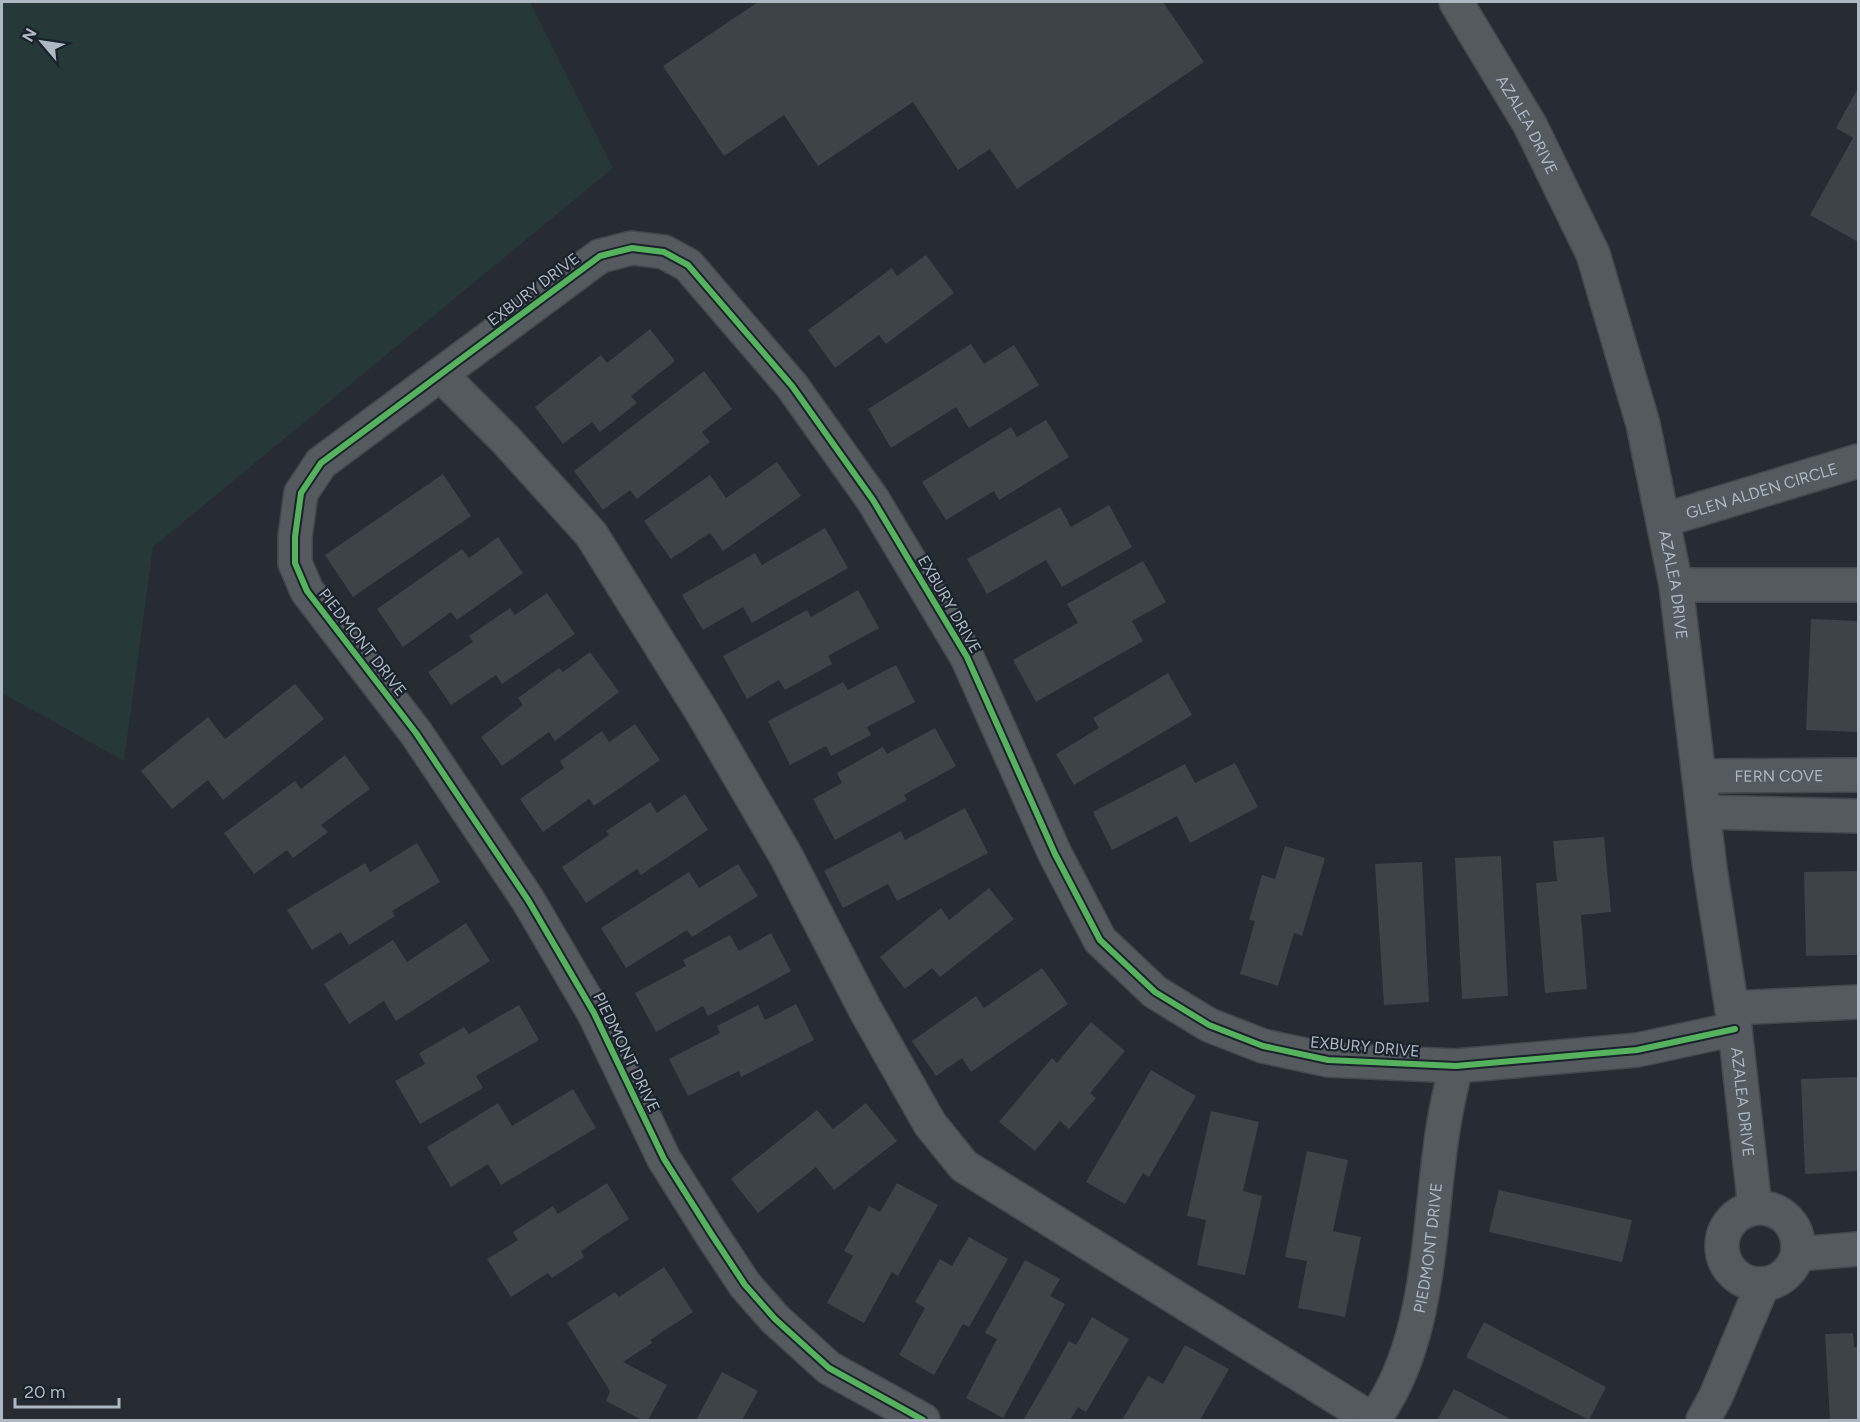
<svg xmlns="http://www.w3.org/2000/svg" width="1860" height="1422" viewBox="0 0 1860 1422" font-family="Figtree,sans-serif">
  <rect width="100%" height="100%" fill="#262c31"/>
  <path fill="#263838" d="M2,2H530L613,168L153,547L124,761L2,693Z"/>
  <path fill="#3e4347" d="M758,2H1163L1204,62L1017,189L990,149L958,170L913,102L818,166L784,115L724,156L663,66Z
    M1858,88V242L1810,215L1853,138L1836,128Z
    M926,255L954,293L886,344L879,335L835,368L808,330L892,268L897,276Z
    M650,329L675,361L631,396L637,403L600,432L592,422L563,444L535,407L601,355L607,363Z
    M971,344L984,364L1014,345L1039,385L969,428L956,407L891,448L868,409Z
    M704,371L732,409L702,432L710,442L637,499L630,490L603,510L574,471Z
    M1046,420L1069,457L999,500L994,491L946,520L922,482L1011,427L1017,437Z
    M777,462L801,496L723,551L710,533L671,559L644,521L710,475L726,498Z
    M443,474L471,516L353,597L325,555Z
    M1109,505L1132,547L1062,587L1046,560L987,594L967,559L1060,507L1071,527Z
    M825,528L848,568L752,623L743,607L703,630L682,595L755,553L762,565Z
    M498,537L523,573L457,620L451,612L403,647L377,609L462,549L469,558Z
    M1143,561L1166,602L1132,621L1143,641L1036,702L1013,660L1078,623L1067,604Z
    M858,590L879,628L828,656L832,664L785,690L779,680L747,699L723,656L807,610L811,617Z
    M547,593L575,634L502,684L496,675L451,705L428,672L473,642L469,636L510,608L515,615Z
    M1811,619L1858,621V732L1806,730Z
    M590,652L619,692L555,741L549,732L502,766L481,737L523,705L518,698L559,668L563,672Z
    M896,665L915,702L867,727L871,735L831,756L826,746L790,765L768,721L843,682L848,690Z
    M1168,673L1192,715L1074,785L1056,754L1099,728L1093,718Z
    M295,684L324,719L223,800L208,780L172,809L141,771L208,717L225,739Z
    M635,724L660,760L594,806L589,799L543,832L520,799L564,768L560,761L602,731L609,742Z
    M935,728L956,766L904,795L907,800L835,840L813,799L842,783L837,773L883,747L887,754Z
    M345,755L370,789L321,825L328,832L293,858L287,850L254,874L224,833L295,781L301,789Z
    M1235,763L1258,807L1190,843L1177,816L1112,850L1093,812L1185,764L1195,783Z
    M685,794L708,830L641,875L637,869L586,903L562,867L609,835L606,831L650,802L657,813Z
    M965,808L988,853L897,901L888,884L843,908L824,871L901,831L905,840Z
    M1604,837L1611,912L1581,915L1587,989L1545,993L1536,883L1557,881L1553,841Z
    M417,843L440,882L392,911L395,916L349,945L341,932L312,950L287,910L365,863L370,872Z
    M1285,846L1325,858L1302,936L1294,933L1278,986L1240,974L1255,921L1249,920L1262,875L1275,879Z
    M1501,856L1508,996L1462,999L1455,858Z
    M1422,862L1429,1002L1384,1005L1375,864Z
    M738,864L758,896L692,937L687,930L626,968L601,928L689,872L699,888Z
    M1858,871V955L1806,956L1804,872Z
    M989,888L1014,919L940,977L932,968L905,989L880,957L941,908L949,920Z
    M466,923L490,961L396,1021L384,1001L349,1024L324,984L393,940L407,962Z
    M771,933L791,971L708,1016L703,1006L656,1032L635,993L686,966L683,960L730,935L739,951Z
    M1042,968L1068,1004L971,1072L962,1058L936,1076L912,1041L976,996L984,1008Z
    M796,1004L814,1040L741,1077L739,1071L688,1096L669,1059L720,1033L717,1026L758,1005L765,1020Z
    M519,1005L539,1040L476,1076L483,1088L420,1124L395,1081L425,1064L419,1053L464,1027L469,1034Z
    M1091,1022L1125,1051L1090,1093L1096,1098L1069,1129L1060,1121L1035,1151L999,1122L1052,1058L1057,1063Z
    M1151,1070L1196,1096L1149,1177L1143,1173L1125,1204L1086,1182Z
    M1858,1077V1171L1805,1174L1801,1079Z
    M573,1089L596,1128L501,1185L488,1164L451,1187L427,1147L498,1103L512,1126Z
    M866,1103L897,1141L834,1190L816,1167L758,1213L731,1179L817,1110L833,1129Z
    M1211,1111L1259,1122L1243,1191L1262,1196L1245,1275L1197,1265L1206,1220L1187,1216Z
    M1307,1151L1348,1160L1333,1231L1361,1237L1345,1317L1298,1308L1307,1261L1285,1257Z
    M607,1183L629,1219L581,1251L584,1257L552,1278L548,1273L511,1297L487,1259L518,1240L513,1232L553,1206L558,1214Z
    M897,1183L938,1205L898,1276L892,1272L864,1323L827,1303L853,1256L844,1251L869,1206L880,1212Z
    M1499,1190L1632,1220L1622,1262L1489,1232Z
    M969,1237L1008,1259L969,1327L963,1324L934,1375L899,1355L925,1308L915,1302L940,1259L952,1266Z
    M1025,1260L1060,1279L1050,1296L1065,1304L1003,1418L966,1398L997,1339L985,1333Z
    M664,1267L693,1312L650,1340L652,1343L623,1362L667,1385L648,1420H642L606,1401L610,1391L567,1323L615,1292L619,1297Z
    M1092,1317L1129,1339L1086,1412L1078,1407L1070,1420L1024,1419L1069,1341L1076,1345Z
    M1484,1322L1606,1387L1589,1420L1466,1357Z
    M1853,1333L1854,1347H1858V1420H1830L1825,1334Z
    M1185,1345L1229,1369L1200,1420H1122L1148,1376L1163,1384Z
    M722,1372L758,1391L742,1420H696Z
    M1454,1389L1512,1420H1437Z"/>
  <g fill="none" stroke-linecap="round" stroke-linejoin="round">
    <defs>
      <g id="minor">
        <path id="s1" d="M1456,2L1530,125L1593,254L1643,424L1676,585L1710,869L1735,1029L1755,1208"/>
        <path d="M441,375L505,439L591,534L702,712L786,856L866,1011L930,1124L964,1166L1373,1420"/>
        <path id="s2" d="M1664,520L1858,461"/>
        <path d="M1676,585H1858"/>
        <path id="s3" d="M1699,776L1858,775"/>
        <path d="M1703,812L1858,816"/>
        <path d="M1732,1008L1858,1002"/>
        <circle cx="1760" cy="1246" r="38"/>
        <path d="M1798,1254L1858,1249"/>
        <path d="M923,1420L829,1368L775,1319L745,1285L712,1235L664,1159L594,1013L528,900L416,733L307,591L295,563V537L301,493L321,463L600,256L632,248L664,252L688,265L792,386L873,500L967,657L1055,854L1100,940L1155,992L1209,1025L1263,1046L1328,1060L1456,1066L1637,1050L1735,1029"/>
        <path id="s4" d="M1373,1420C1432,1343 1428,1222 1443,1129C1446,1108 1451,1087 1456,1066"/>
        <path d="M1703,1420L1716,1396L1763,1284"/>
      </g>
    </defs>
    <use href="#minor" stroke="#44484c" stroke-width="36"/>
    <use href="#minor" stroke="#555a5f" stroke-width="33"/>
    <defs>
      <path id="cycleway" d="M923,1420L829,1368L775,1319L745,1285L712,1235L664,1159L594,1013L528,900L416,733L307,591L295,563V537L301,493L321,463L600,256L632,248L664,252L688,265L792,386L873,500L967,657L1055,854L1100,940L1155,992L1209,1025L1263,1046L1328,1060L1456,1066L1637,1050L1735,1029"/>
    </defs>
    <use href="#cycleway" stroke="#1a222b" stroke-width="10"/>
    <use href="#cycleway" stroke="#56b35d" stroke-width="6"/>
  </g>
  <g text-anchor="middle" stroke-width="4.5" stroke-linejoin="round" paint-order="stroke">
    <g font-size="16" fill="#aeb8c3" stroke="#1a222b">
      <text dy="6" stroke="none"><textPath href="#s1" startOffset="142">AZALEA DRIVE</textPath></text>
      <text transform="translate(533 289) rotate(-37)" y="6">EXBURY DRIVE</text>
      <text dy="6" stroke="none"><textPath href="#s2" startOffset="102">GLEN ALDEN CIRCLE</textPath></text>
      <text dy="6" stroke="none"><textPath href="#s1" startOffset="628">AZALEA DRIVE</textPath></text>
      <text transform="translate(950 604) rotate(60)" y="6">EXBURY DRIVE</text>
      <text transform="translate(363 642) rotate(52)" y="6">PIEDMONT DRIVE</text>
      <text dy="6" stroke="none"><textPath href="#s3" startOffset="80">FERN COVE</textPath></text>
      <text transform="translate(1365 1046) rotate(5)" y="6">EXBURY DRIVE</text>
      <text transform="translate(627 1052) rotate(64)" y="6">PIEDMONT DRIVE</text>
      <text dy="6" stroke="none"><textPath href="#s1" startOffset="1150">AZALEA DRIVE</textPath></text>
      <text dy="6" stroke="none"><textPath href="#s4" startOffset="183">PIEDMONT DRIVE</textPath></text>
    </g>
  </g>
  <rect width="1860" height="1422" fill="none" stroke="#aeb8c3" stroke-width="6"/>
  <g transform="translate(42 42) rotate(299)" stroke="#1a222b" stroke-width="4.5" paint-order="stroke">
  <path d="M0-4.5L10 22L0 15L-10 22Z" fill="#aeb8c3"/>
  <text y="-9" font-size="16" font-weight="bold" text-anchor="middle" fill="#aeb8c3">N</text>
  </g>
  <path d="M15 1398v9h104v-9" fill="none" stroke="#aeb8c3" stroke-width="3"/>
  <text x="24" y="1398" font-size="18" fill="#aeb8c3" stroke="#1a222b" stroke-width="4.5" paint-order="stroke">20 m</text>
</svg>
